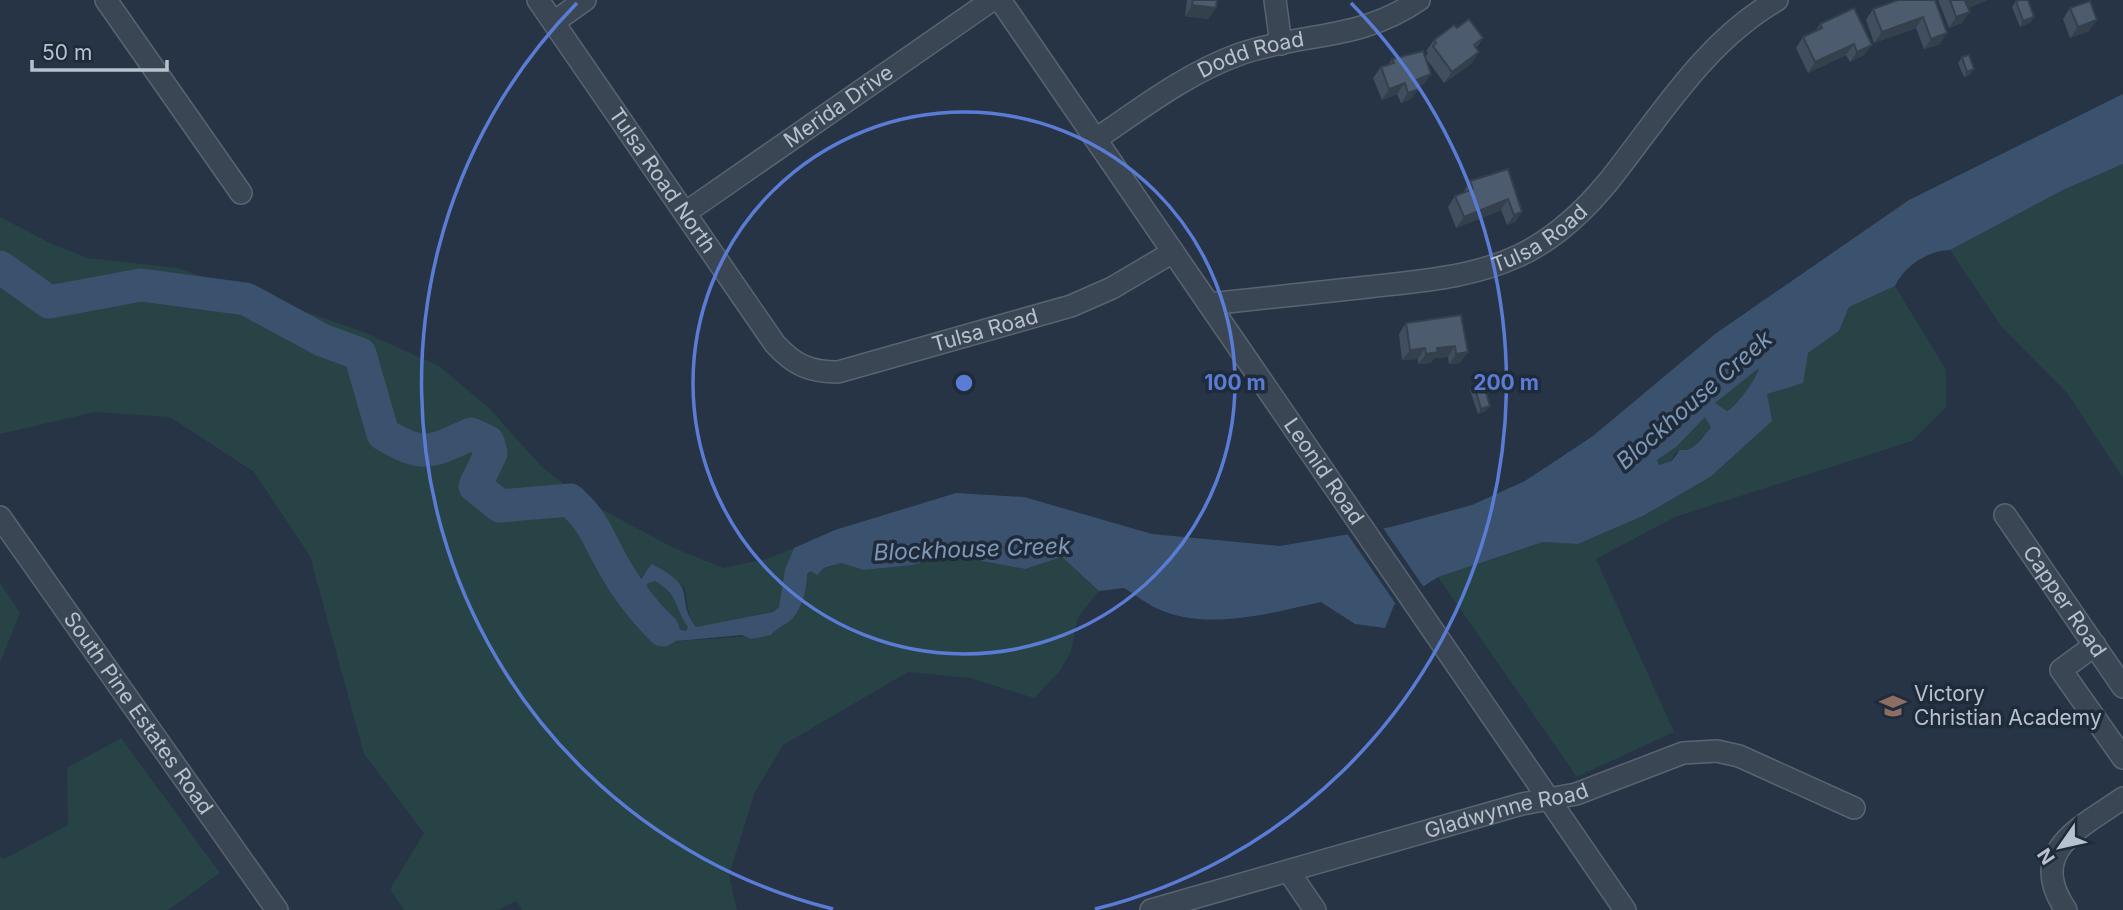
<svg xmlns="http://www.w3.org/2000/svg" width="2123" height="910" viewBox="0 0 2123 910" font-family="Inter,sans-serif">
  <rect width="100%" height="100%" fill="#263445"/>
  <path fill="#284346" d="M2123,164V478L2068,394L2001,326L1950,250L2063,190Z
    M0,217L52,244L88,258L177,268L361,331L439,366L489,408L542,467L586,501L672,547L723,568L767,559L794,548L785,569L779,607L773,612L696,627L690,619L684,586L645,571L633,598L676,641L771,635C777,627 787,625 793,618C804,605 807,589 807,574L812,571L817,575L824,569L841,563L864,570L913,565L944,554L1025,569L1062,557L1099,591L1078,617L1071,651L1060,671L1034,698L970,678L908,672L783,745L755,792L729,875L737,910H522L516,901L498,910H404L390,889L424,833L364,754L310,556L254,472L170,417L95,412L0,434Z
    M1895,286L1946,370V407L1912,441L1675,517L1596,559L1674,732L1577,777L1438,577L1543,542L1578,544L1643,516L1710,477L1767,394L1808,353L1839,331L1849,307Z
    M1760,367C1757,378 1736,407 1727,411L1714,403Z
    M1705,416L1711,428L1701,438L1697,446L1675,453L1672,461L1660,466L1657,460L1676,447Z
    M655,581C680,596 673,606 688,627L686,631L670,627V618L661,620L656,618L643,596L647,584Z
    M0,583L20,613L0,663Z
    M121,738L220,873L168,910H0V857L4,859L68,825L67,768Z"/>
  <path fill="#3b526e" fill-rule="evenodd" d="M2123,94V164L2063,190L1950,250C1929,250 1904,266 1895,286L1849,307L1839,331L1808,353L1803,383L1767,394L1772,421L1710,477L1643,516L1578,544L1543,542L1438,577L1394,605L1385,628L1355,624L1321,602C1270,613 1207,632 1156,608C1145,603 1135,594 1124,588L1099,591L1062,557L1025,569L944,554L913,565L864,570L841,563L824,568L817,575L811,571L807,574C807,589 803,606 793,618C787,625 777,627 771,635L751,639L742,635L676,641L662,637L630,613C633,597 641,575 652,564C702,590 673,596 696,627L773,612L779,607L785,569L794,548L835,530L956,493L1024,497L1152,534L1280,546L1391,527L1472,505L1525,481L1593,436L1715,334L1909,200ZM1759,368C1757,378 1736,407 1727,411L1715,403ZM1705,417L1711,428C1700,438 1697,451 1680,450L1672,461L1659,465L1657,460L1676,447ZM655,581C680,596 673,606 688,627L686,631L670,627L666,613L661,620L652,609L653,605L644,595L647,584Z"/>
  <path fill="#263445" d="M1381,525L1425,589L1398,607L1346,532Z"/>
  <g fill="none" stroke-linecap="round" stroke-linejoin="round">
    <path stroke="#3b526e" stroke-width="33" d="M0,267L49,302L141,285L246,299L322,340L360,354L383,434C424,458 429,453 471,434L488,442L491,453L475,486L500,506L570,500C594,522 595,532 610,559C623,584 643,611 663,630"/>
    <defs>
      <g id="minor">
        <path d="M106,0L241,193"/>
        <path id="s1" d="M538,0L775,344C794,365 810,372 838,372L1071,306L1112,288L1173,252"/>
        <path id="s2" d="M1000,0L1625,910"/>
        <path d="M1275,0L1281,44"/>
        <path d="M554,22L585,0"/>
        <path id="s3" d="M1096,139C1142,108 1187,73 1240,54C1303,32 1360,41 1419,0"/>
        <path id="s4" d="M685,213L992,0"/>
        <path id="s5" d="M1209,304C1262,298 1315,293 1368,287C1419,281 1471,278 1518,256C1553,240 1584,211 1608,182C1660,117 1704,42 1777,0"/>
        <path id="s6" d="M2005,515L2123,687"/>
        <path id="s7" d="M0,517L277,910"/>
        <path d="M2095,645L2061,670L2123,758"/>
        <path d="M1289,872L1315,910"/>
        <path id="s8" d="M1151,910L1522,804L1576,794L1683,753L1717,751L1739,756L1854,808"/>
        <path d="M2066,910C2026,851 2080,828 2123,798"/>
      </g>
    </defs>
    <use href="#minor" stroke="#596472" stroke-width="24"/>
    <use href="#minor" stroke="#3b4654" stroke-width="21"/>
  </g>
  <path fill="#414e5f" d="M1187,0H1217L1208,19L1185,16Z
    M1935,0L1940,44L1924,49L1916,28L1874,43L1866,20L1873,9Z
    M1938,0H1988L1968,8L1962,23L1949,28Z
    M2016,1L2031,22L2020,27L2012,7Z
    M1854,8L1864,55L1850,62L1846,55L1808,73L1796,48L1803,37L1815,32L1820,24Z
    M2070,8L2089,31L2070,38L2063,19Z
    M1483,38L1476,48L1472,63L1444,83L1425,57L1428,53L1426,51L1434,40Z
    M1962,57L1970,75L1964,77L1958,63Z
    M1392,59L1431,74L1424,84L1418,86L1411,99L1401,103L1397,94L1382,100L1373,78L1381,67L1389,64Z
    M1508,169L1522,212L1515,222L1507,225L1501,210L1456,228L1448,207L1455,196L1463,193L1470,181Z
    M1461,315L1460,363L1449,364L1448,357L1434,358L1431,363L1418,364V359L1402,360L1399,334L1406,323Z
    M1474,385L1486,411L1478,414L1470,390Z"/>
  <path fill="#35404d" d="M1968,0H1988L1958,12L1965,1Z
    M1192,5L1216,8L1208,19L1185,16Z
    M1970,12L1962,23L1949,28L1956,17Z
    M1923,17L1916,28L1874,43L1882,32Z
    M2034,17L2031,22L2020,27L2023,21Z
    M2097,20L2089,31L2070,38L2078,27Z
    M1947,33L1940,44L1924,49L1931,39Z
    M1854,44L1846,55L1808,73L1815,62Z
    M1872,45L1864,55L1850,62L1857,52Z
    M1479,52L1472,63L1444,83L1452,72Z
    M1974,69L1970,75L1964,77L1967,72Z
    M1431,74L1424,84L1408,90L1416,80Z
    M1405,83L1397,94L1382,100L1389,89Z
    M1419,89L1411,99L1401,103L1408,93Z
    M1508,199L1501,210L1456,228L1464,217Z
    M1522,212L1515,222L1507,225L1514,215Z
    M1455,346L1448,357L1434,358L1431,363L1418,364L1426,354L1437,348Z
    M1425,348L1418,359L1402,360L1410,350Z
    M1468,352L1460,363L1449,364L1456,354Z
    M1490,406L1486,411L1478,414L1481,409Z"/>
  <path fill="#4c5b6e" stroke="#35404d" stroke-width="2" d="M1193,0H1217L1216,8L1192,5Z
    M1898,0H1935L1947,33L1931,39L1923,17L1882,32L1873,9Z
    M1950,0H1968L1965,1L1970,12L1956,17Z
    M2020,0H2028L2034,17L2023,21L2016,1Z
    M2090,1L2097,20L2078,27L2070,8Z
    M1854,8L1872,45L1857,52L1854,44L1815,62L1803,37L1822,28L1820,24Z
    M1469,19L1483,38L1474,45L1479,52L1452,72L1433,46L1436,43L1434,40L1454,25L1457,28Z
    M1423,51L1431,74L1416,80L1419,89L1408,93L1405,83L1389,89L1381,67L1394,63L1392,59Z
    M1969,55L1974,69L1967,72L1962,57Z
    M1508,169L1522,212L1514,215L1508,199L1464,217L1455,196L1473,189L1470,181Z
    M1461,315L1468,352L1456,354L1455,346L1437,348L1438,352L1426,354L1425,348L1410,350L1406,323Z
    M1483,382L1490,406L1481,409L1474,385Z"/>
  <g fill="none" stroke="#5b7cd4" stroke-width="3.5">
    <circle cx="964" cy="383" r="271"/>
    <path d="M833 909A542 542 0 0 1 577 3M1351 3A542 542 0 0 1 1095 909"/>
  </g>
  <defs>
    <symbol id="school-bare" viewBox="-9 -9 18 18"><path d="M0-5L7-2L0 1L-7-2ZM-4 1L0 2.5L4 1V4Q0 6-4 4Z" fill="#8d6e63" stroke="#1f2b3a" stroke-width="2.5" paint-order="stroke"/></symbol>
  </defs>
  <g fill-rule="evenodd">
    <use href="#school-bare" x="1874" y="687" width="38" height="38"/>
  </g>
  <g text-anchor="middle" stroke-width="7" stroke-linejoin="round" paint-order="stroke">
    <g font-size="21" fill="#b8c1ce" stroke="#1f2b3a">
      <text dy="7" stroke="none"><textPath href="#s3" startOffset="178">Dodd Road</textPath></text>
      <text dy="7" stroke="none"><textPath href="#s4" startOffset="187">Merida Drive</textPath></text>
      <text dy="7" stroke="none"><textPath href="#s1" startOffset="219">Tulsa Road North</textPath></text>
      <text dy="7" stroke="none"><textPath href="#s5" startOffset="341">Tulsa Road</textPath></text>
      <text dy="7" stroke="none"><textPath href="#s1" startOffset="642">Tulsa Road</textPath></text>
      <text dy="7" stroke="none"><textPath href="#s2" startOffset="572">Leonid Road</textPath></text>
      <text dy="7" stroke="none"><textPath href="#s6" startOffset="105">Capper Road</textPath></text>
      <text dy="7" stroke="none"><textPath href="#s7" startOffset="240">South Pine Estates Road</textPath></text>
      <text dy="7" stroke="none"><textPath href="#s8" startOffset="369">Gladwynne Road</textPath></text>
    </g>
    <g font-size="21" fill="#b8c1ce" stroke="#1f2b3a" text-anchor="start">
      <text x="1914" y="701">Victory<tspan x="1914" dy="24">Christian Academy</tspan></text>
    </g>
    <g font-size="23" font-style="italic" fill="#7e98b6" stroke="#1f2b3a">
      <text transform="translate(1694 400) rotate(-41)" y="8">Blockhouse Creek</text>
      <text transform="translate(972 549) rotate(-2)" y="8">Blockhouse Creek</text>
    </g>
  </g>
  <circle cx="964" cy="383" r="10" fill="#5b7cd4" stroke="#1f2b3a" stroke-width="3.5"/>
  <g font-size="21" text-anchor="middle" font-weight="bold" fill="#5b7cd4" stroke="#1f2b3a" stroke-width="7" stroke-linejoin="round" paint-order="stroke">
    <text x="1235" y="390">100 m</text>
    <text x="1506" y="390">200 m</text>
  </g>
  <g transform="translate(2060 847) rotate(236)" stroke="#1f2b3a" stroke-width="5" paint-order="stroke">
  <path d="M0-5L12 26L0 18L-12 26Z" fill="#b8c1ce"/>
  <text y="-10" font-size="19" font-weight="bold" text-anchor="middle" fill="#b8c1ce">N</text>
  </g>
  <path d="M32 60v10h135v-10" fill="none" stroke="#b8c1ce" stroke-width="3.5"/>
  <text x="42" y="60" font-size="21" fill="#b8c1ce" stroke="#1f2b3a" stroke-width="5" paint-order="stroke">50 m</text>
</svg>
